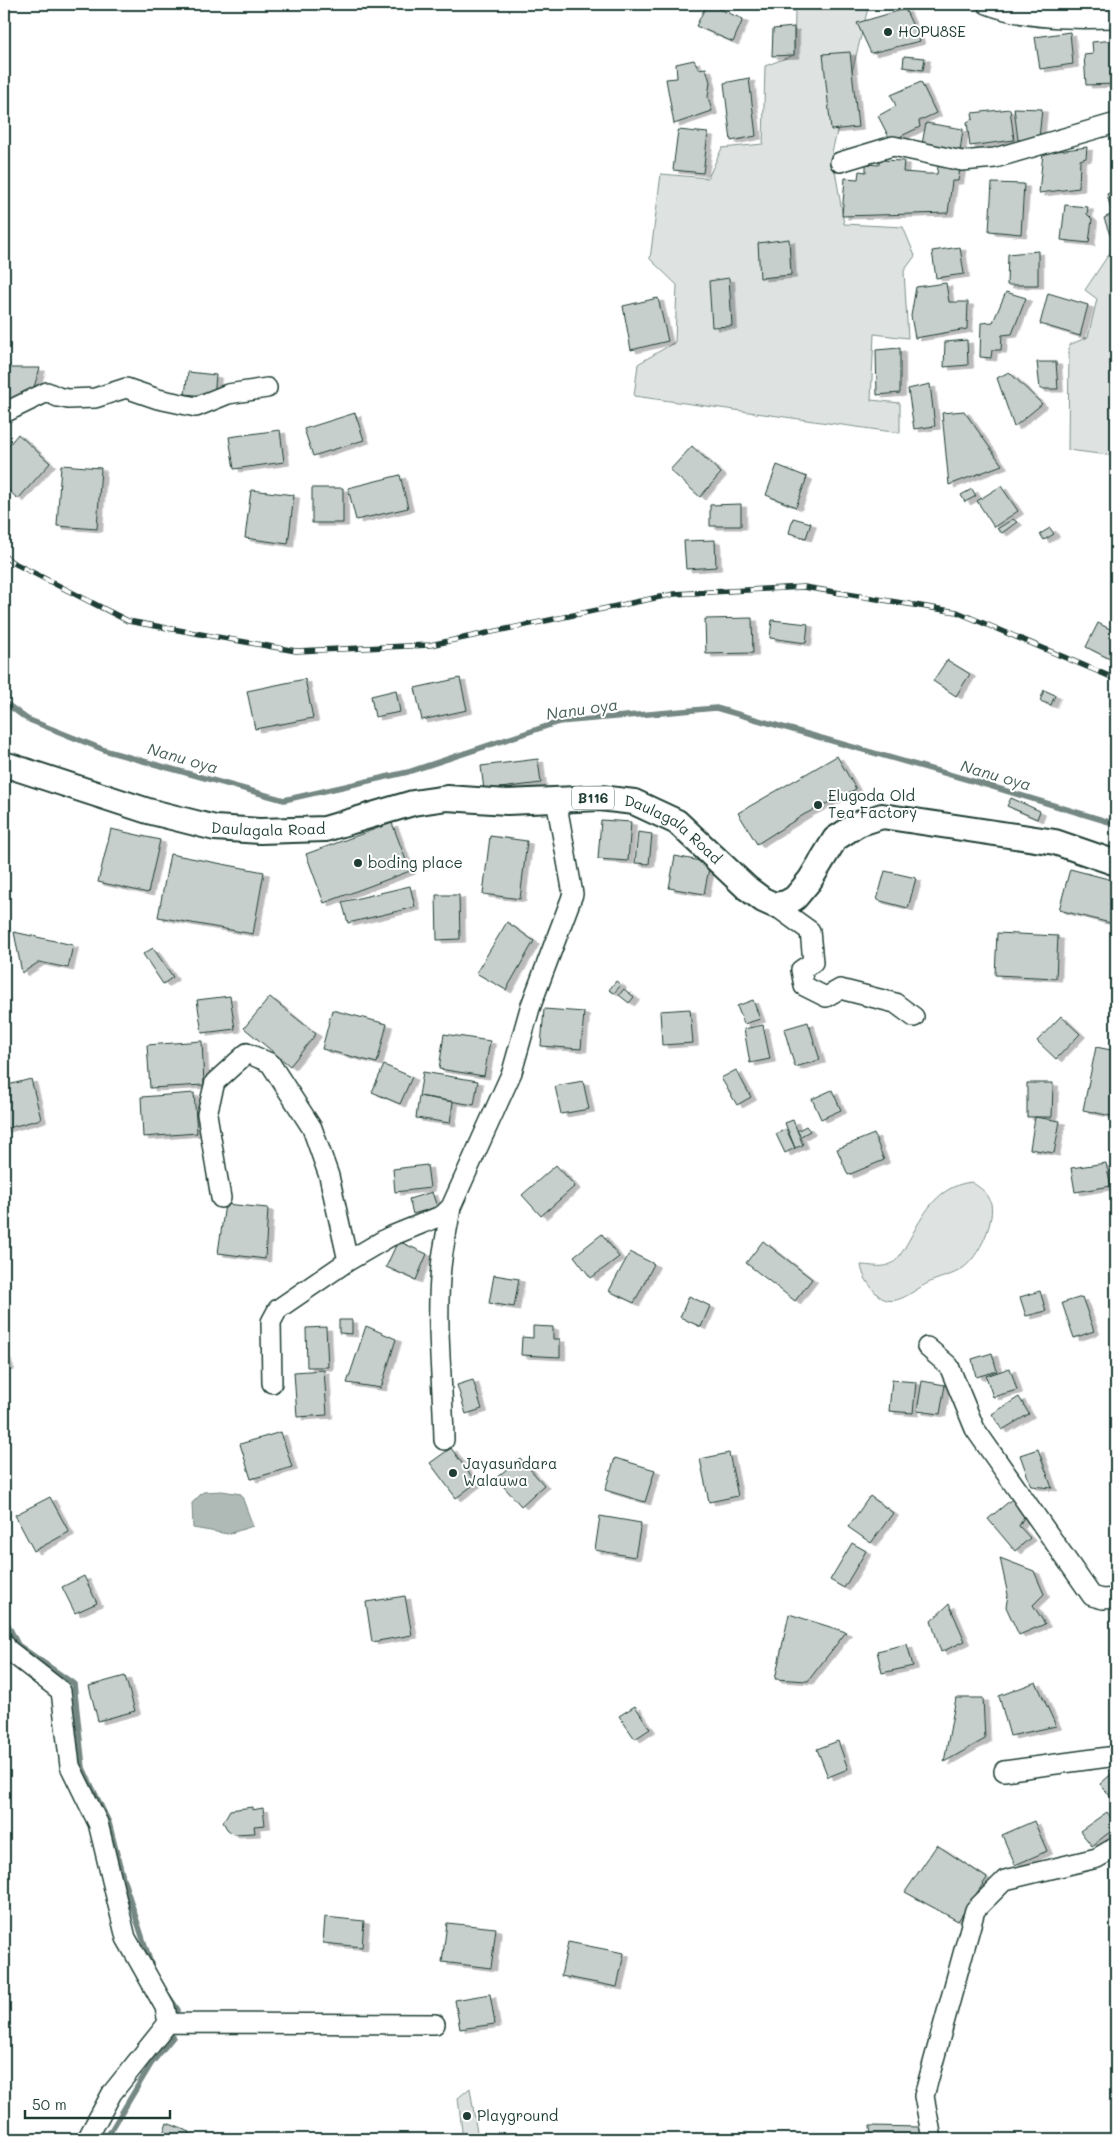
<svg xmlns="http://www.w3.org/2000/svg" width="1120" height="2143" viewBox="0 0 1120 2143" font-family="Mali,sans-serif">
  <defs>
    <filter id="shadow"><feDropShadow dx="5.5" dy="3" stdDeviation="0" flood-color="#0004"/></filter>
  </defs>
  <rect width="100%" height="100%" fill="#fff"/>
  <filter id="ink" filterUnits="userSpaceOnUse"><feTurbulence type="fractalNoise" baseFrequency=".02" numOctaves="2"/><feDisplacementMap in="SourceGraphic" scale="10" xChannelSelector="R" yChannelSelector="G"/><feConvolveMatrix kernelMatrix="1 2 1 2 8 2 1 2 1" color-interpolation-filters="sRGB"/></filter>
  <g filter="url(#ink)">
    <path fill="#dee3e2" stroke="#7e908b" d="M773,4H869L832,152L844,224L903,227L915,256L904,271L908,338L874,334L871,400L900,403V433L634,396L638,364L675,342L677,285L650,259L661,174L708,178L722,148L763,144L765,66L794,55L795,11L771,7Z
      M1111,251L1116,255V456L1068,450L1069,345L1088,337L1097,299L1085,290Z
      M971,1182C978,1186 987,1192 990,1200C997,1219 979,1257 963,1268C952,1276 940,1277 928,1283C910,1292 892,1312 875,1292C868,1283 863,1277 861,1265C869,1265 881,1268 888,1265C896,1263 900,1255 904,1249C921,1220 933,1187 971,1182Z
      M470,2088L478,2139H463L458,2098Z"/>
    <path fill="#afbab7" stroke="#758883" d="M222,1491L241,1494L253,1526L228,1534L193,1528L192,1503L203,1492Z"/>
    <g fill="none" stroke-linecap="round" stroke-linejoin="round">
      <path stroke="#758883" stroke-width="5.5" d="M4,702L27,719L107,751L284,800L408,772L559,722L716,708L990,786L1116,824
        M4,1617L18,1645L74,1684L83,1768L109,1823L123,1878L153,1970
        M168,1995L178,2010
        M106,2139L151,2064L173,2037"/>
    </g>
    <path fill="#c7cfcc" stroke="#1f3d34" filter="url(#shadow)" d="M707,4L743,19L733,42L696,26Z
      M905,9L920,41L871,53L857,23Z
      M794,27V55L772,56L773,29Z
      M1070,32L1073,64L1040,69L1035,37Z
      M1116,40V84L1086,85L1084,55L1093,54L1092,42Z
      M850,52L858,127L831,130L823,54Z
      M904,56L925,58L923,70L903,67Z
      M694,60L699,69L706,68L710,82L708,97L712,111L674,124L666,79L677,78L676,64Z
      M749,78L756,136L731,141L724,83Z
      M921,82L936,113L919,121L920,127L891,141L878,116L896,106L891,95Z
      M1014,108L1042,109L1039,138L1018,140Z
      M1010,109L1014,140L970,146L967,122L973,119L972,113Z
      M926,123L963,129L960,152L922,144Z
      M678,130L708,133L703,173L673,170Z
      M1087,147L1086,158L1080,160L1079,188L1039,193L1043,153Z
      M1116,148V167L1111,149Z
      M879,160L904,161L903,172L928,174H937L938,166L960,169L958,181H952L948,213L842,216L845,178L858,179L859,171L866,172V164L879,165Z
      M992,183L1024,184L1021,234L989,231Z
      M1116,190V233L1110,235L1104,218L1112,214L1107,194Z
      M1065,205L1088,207L1087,214L1092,219L1089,243L1061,240Z
      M789,239L791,275L760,278L758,243Z
      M960,247L964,274L936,278L932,251Z
      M1038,251V285H1007L1008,254Z
      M729,278L732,326L712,327L709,281Z
      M946,283L949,302H968L967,329L915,338L911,316L916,287Z
      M1006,292L1026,298L1012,334L1002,335L1001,350H992L991,358L980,357L981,323L993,322Z
      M1048,293L1088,305L1080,336L1040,324Z
      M658,298L668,341L631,350L623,306Z
      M967,340L968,365L944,367L945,342Z
      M900,348V393L877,395L876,350Z
      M1037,362H1056L1058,389H1040Z
      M4,368H40L32,393L4,401Z
      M188,372L216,375L214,397L185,394Z
      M1009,372L1042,404L1014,427L997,378Z
      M930,384L935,426L914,429L908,389Z
      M964,411L1002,465L949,485L942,413Z
      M355,413L364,440L313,456L304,429Z
      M280,430L284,462L234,469L229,437Z
      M18,434L50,463L18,499L4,486V451Z
      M692,446L721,473L700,497L670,470Z
      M61,465L101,468L97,529L57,526Z
      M777,465L807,477L796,507L766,495Z
      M400,475L408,508L356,520L348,488Z
      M1001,486L1018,511L994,527L977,501Z
      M312,488H343V523H312Z
      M972,489L976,496L965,502L961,495Z
      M251,490L294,495L288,544L245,538Z
      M741,504V526H710V505Z
      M793,518L811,523L806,538L789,533Z
      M1013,519L1017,522L1002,533L997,529Z
      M1050,528L1054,534L1044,540L1040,534Z
      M715,540L716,567L686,569L684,541Z
      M752,618L753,653L706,654L705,619Z
      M772,620L808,624L806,643L770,638Z
      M1098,623L1116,632V662L1086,647Z
      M947,660L970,674L956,696L933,681Z
      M460,678L467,710L422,720L415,688Z
      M305,679L313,718L255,729L247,691Z
      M396,690L400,712L375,717L371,696Z
      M1044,690L1055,695L1051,705L1040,701Z
      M837,756L856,789L805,814L757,844L738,813Z
      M538,759L541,783L484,790L481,766Z
      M1011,798L1040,811L1037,819L1007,806Z
      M601,820L631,822L628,861L598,859Z
      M392,823L410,871L324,903L306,854Z
      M111,829L160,840L148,893L98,882Z
      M638,832L652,834L649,864L635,863Z
      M490,836L527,841L520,899L483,894Z
      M170,854L264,872L253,934L158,917Z
      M675,856L710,863L704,894L669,888Z
      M1070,869L1116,881V897L1110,923L1059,910Z
      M885,871L916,878L908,908L877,900Z
      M410,886L415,907L348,923L342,902Z
      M436,895H459L460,939L437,940Z
      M507,922L534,941L506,990L476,973Z
      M14,932L73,945L68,968L39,962L22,973Z
      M997,933L1058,936L1056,978L995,975Z
      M153,948L173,977L163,984L143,954Z
      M616,981L621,985L614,993L609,990Z
      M624,989L634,997L629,1003L619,995Z
      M230,996L235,1029L202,1033L197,1000Z
      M270,997L316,1034L290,1066L244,1028Z
      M753,1000L760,1019L744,1024L737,1006Z
      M544,1009L584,1012L581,1049L541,1046Z
      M690,1009L693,1043L662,1045L660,1011Z
      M332,1010L387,1024L377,1063L322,1049Z
      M1061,1016L1080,1034L1056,1059L1037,1041Z
      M808,1022L820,1060L795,1067L784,1029Z
      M763,1025L770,1059L750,1063L744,1029Z
      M444,1034L490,1041L484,1076L439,1069Z
      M202,1041L204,1085L150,1088L147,1045Z
      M1096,1047L1116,1051V1117L1083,1110Z
      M384,1065L412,1077L400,1104L372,1092Z
      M736,1070L751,1097L737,1105L721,1078Z
      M423,1072L478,1081L474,1105L419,1096Z
      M31,1079L41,1119L4,1129V1086Z
      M583,1081L589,1109L561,1114L555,1086Z
      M1027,1083H1053L1052,1117H1027Z
      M832,1090L841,1110L821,1119L812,1099Z
      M194,1093L197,1133L143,1137L141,1097Z
      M419,1096L453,1102L450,1123L416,1118Z
      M1035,1117L1060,1121L1054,1153L1030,1149Z
      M793,1120L803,1145L795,1148L785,1123Z
      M806,1126L810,1131L801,1136L797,1131Z
      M786,1129L795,1148L785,1153L776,1134Z
      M874,1134L884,1160L848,1175L837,1149Z
      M1116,1150V1171L1110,1153Z
      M1106,1163L1111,1186L1075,1192L1071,1168Z
      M427,1165L430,1188L395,1192L393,1169Z
      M556,1165L575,1186L541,1216L522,1195Z
      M432,1192L437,1207L413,1214L409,1199Z
      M225,1204L268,1208L265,1259L218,1253Z
      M602,1234L619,1257L591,1278L574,1256Z
      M398,1241L427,1254L416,1280L386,1267Z
      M763,1241L812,1279L795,1301L746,1263Z
      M630,1252L654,1264L634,1303L609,1291Z
      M494,1275L519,1279L514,1307L489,1303Z
      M1040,1291L1046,1311L1026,1316L1020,1297Z
      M689,1296L710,1306L701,1327L680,1317Z
      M1082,1297L1094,1331L1074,1338L1062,1303Z
      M339,1320H352V1334L339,1333Z
      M366,1326L396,1339L381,1388L347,1383Z
      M533,1326L553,1327V1339H560V1357L521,1355L522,1337L533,1338Z
      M326,1327L328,1367H307L306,1328Z
      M4,1353L9,1367L4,1368Z
      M992,1353L997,1371L976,1377L972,1359Z
      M1010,1368L1017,1390L993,1397L986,1376Z
      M324,1370L327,1415L297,1417L294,1372Z
      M473,1380L482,1409L466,1414L457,1385Z
      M892,1380L916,1382L913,1413L889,1411Z
      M922,1381L945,1385L940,1414L917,1411Z
      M1019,1397L1029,1414L1002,1430L992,1414Z
      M281,1432L292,1467L251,1479L240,1444Z
      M451,1448L476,1483L456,1498L430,1463Z
      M1038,1449L1052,1488L1031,1486L1020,1455Z
      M729,1453L738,1496L709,1502L700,1459Z
      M520,1458L544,1485L521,1506L496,1478Z
      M615,1458L655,1470L645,1502L605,1490Z
      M870,1496L893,1513L871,1543L848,1527Z
      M50,1497L69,1532L34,1551L15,1515Z
      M1012,1499L1025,1515L1019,1526L1030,1538L1015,1551L988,1519Z
      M600,1516L641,1523L635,1557L595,1550Z
      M852,1543L866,1551L844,1588L830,1580Z
      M1000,1558L1034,1571L1044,1594L1033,1605L1045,1624L1019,1635L1006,1607L1008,1595Z
      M84,1576L97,1603L75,1613L62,1587Z
      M405,1596L412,1635L372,1642L366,1602Z
      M949,1604L965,1641L941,1652L931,1621Z
      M789,1614L846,1632L808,1681L775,1679Z
      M907,1644L913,1666L882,1673L877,1651Z
      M125,1676L135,1711L98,1721L89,1686Z
      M1036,1682L1056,1726L1010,1736L999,1696Z
      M956,1698H983L985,1739L944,1762Z
      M635,1706L650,1729L635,1739L619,1716Z
      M838,1741L848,1769L828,1777L817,1749Z
      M1116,1770V1803L1100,1784Z
      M252,1807V1810L263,1808L265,1825L254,1826L255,1833L233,1834L227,1829L223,1822L230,1810Z
      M1107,1812L1116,1824V1827L1092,1846L1080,1831Z
      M1034,1821L1047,1851L1015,1865L1002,1835Z
      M937,1845L987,1878L958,1921L905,1892Z
      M325,1917L364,1921L362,1947L323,1943Z
      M447,1923L496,1928L491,1968L442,1962Z
      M568,1942L624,1953L617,1987L561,1976Z
      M490,1994L495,2024L460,2029L455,2000Z
      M167,2123L190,2132L188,2139H161Z
      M870,2126L921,2127L922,2139H871Z"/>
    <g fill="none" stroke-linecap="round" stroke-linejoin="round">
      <defs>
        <path id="minor" d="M987,4C1029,20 1072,19 1116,18
          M840,162L893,146L962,161L995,158L1116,123
          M4,413L47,392L58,397L68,399L95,398L126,388L158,399L196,407L228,394L267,388
          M774,905L810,931L813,962L801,970L804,986L826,997L840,989L895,1003L914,1017
          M221,1198L207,1114L215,1082L247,1053L270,1063L312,1128L329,1176L348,1261L389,1237L443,1215L451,1207L512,1072L530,1008L573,894L556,800
          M927,1347L949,1366L975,1429L1092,1596L1103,1599L1116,1598
          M272,1383L271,1322L278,1309L348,1261
          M444,1440C443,1383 435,1325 441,1267C443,1247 448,1227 451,1207
          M4,1643L7,1649L61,1691L70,1766L98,1823L126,1938L165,2007L168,2023L112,2093L87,2139
          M1004,1771L1116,1756
          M168,2023L435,2024
          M932,2139L924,2096L975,1910L1005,1880L1097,1858L1116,1847"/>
        <g id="major">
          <path id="s1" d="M4,764L148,811L215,828L260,831L325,829L413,803L447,798L507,802L600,798L634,802L677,822L747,888L763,900L774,905L786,903L795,898L810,880L835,839L858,824L882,816L1055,842L1116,863"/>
        </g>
      </defs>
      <use href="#minor" stroke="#1f3d34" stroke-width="22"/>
      <use href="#major" stroke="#1f3d34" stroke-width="28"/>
      <use href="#minor" stroke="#fff" stroke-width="19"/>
      <use href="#major" stroke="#fff" stroke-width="24"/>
      <defs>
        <path id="rail" d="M4,556L12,562L128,621L296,651L430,645L674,594L804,587L957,612L1116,679"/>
      </defs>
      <use href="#rail" stroke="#1f3d34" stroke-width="5.5"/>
      <use href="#rail" stroke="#fff" stroke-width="4" stroke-dasharray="11" stroke-linecap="butt"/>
    </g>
  </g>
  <g fill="#1f3d34" stroke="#fff" stroke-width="2">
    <circle cx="888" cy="32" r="5"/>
    <circle cx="818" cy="805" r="5"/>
    <circle cx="358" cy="863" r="5"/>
    <circle cx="453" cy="1473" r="5"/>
    <circle cx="467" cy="2116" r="5"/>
  </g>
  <g text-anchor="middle" stroke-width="4" stroke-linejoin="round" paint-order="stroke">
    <rect fill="#fff" stroke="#627771" stroke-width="1" x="572" y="786.5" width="42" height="23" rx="4"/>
    <g font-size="14" font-weight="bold" fill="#1f3d34">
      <text x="593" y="803">B116</text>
    </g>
    <g font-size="15" fill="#1f3d34" stroke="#fff" text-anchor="start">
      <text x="898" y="37">HOPU8SE</text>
      <text x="828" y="801">Elugoda Old<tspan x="828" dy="17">Tea Factory</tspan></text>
      <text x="368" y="868">boding place</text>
      <text x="463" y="1469">Jayasundara<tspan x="463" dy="17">Walauwa</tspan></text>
      <text x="477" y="2121">Playground</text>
    </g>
    <g font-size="15" fill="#1f3d34" stroke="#fff">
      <text dy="5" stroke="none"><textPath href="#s1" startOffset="274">Daulagala Road</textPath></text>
      <text dy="5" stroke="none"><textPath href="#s1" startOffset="692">Daulagala Road</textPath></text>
    </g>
    <g font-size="16" font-style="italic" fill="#4a625b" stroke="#fff">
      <text transform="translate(582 709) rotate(-8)" y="6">Nanu oya</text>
      <text transform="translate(183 758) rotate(16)" y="6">Nanu oya</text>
      <text transform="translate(996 775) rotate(16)" y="6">Nanu oya</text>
    </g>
  </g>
  <rect width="1120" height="2143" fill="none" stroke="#fff" stroke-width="20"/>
  <rect x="10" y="10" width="1100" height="2123" fill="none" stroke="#1f3d34" stroke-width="2" filter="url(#ink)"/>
  <path d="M25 2110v8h145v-8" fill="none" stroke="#1f3d34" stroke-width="2.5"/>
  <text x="32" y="2110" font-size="15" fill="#1f3d34" stroke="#ffffff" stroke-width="4" paint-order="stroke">50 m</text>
</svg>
